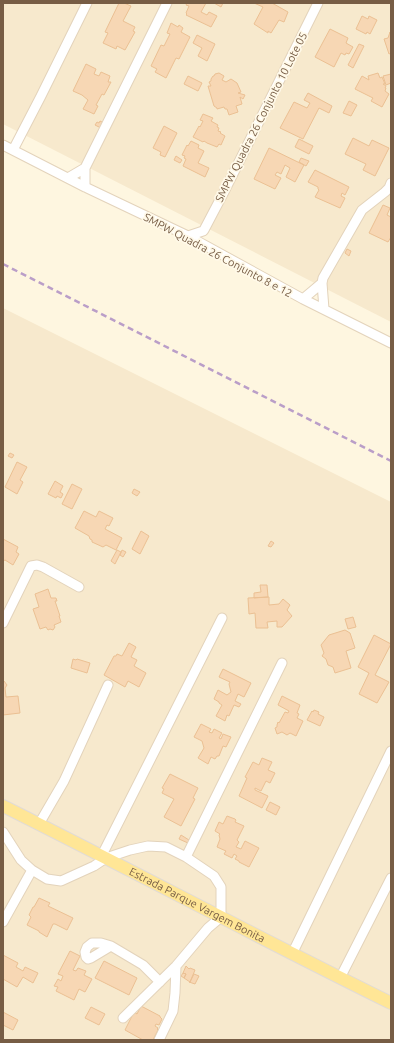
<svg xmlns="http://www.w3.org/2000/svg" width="394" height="1043" viewBox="0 0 394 1043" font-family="Ubuntu,sans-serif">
  <rect width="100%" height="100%" fill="#fef6e0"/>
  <path fill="#f7e9cd" d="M3,3H391V322L3,124Z
    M3,308L391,502V1040H3Z"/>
  <path fill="#f7d7b4" stroke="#ebc093" d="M119,3H124L131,6L123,21L135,27L133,31L135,32L125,50L117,46L116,49L103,43L108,33L105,32Z
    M187,3H206L201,12L207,15L209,12L217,16L211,27L186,15L187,14L186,13L189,6L186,5Z
    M214,3H223L221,7Z
    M254,3H272L288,12L284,22L279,20L271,33L268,31V33L254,24L263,7Z
    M362,16L368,19L369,16L377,20L370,34L367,32L366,34L356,29Z
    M171,23L178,27L179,25L183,28L181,32L190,37L179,59L176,58L166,78L155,72L157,69L151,66L161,45L164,46L170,34L167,33Z
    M330,29L348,38L346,43L353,47L349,54L346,53L345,55L341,53L334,67L315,57Z
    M390,32L391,53L389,54L384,39L388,38Z
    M197,35L215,44L207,61L198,56L202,48L193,43Z
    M359,44L364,46L353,68L348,65Z
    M86,64L96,69L94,74L99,76L101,72L110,76L108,82H111L104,95L102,94L96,105L98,106L94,114L83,109L88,100L82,95L73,91Z
    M219,73L224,76L222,80L226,82L231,79L237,83L241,92L238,93L245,95L243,99L240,97L242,104L236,106L238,112L229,115L227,109H225L224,107L217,109V108L214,106L208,86H211L209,82L211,81V79L213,76H214L215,74Z
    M378,73L380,78L382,77L385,84H383L386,86L385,88H386L385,91L389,94L382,107L371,101L373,98L355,89L362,76L369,80L368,76Z
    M391,74V83L386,85L383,76Z
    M188,76L202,83L198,91L184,84Z
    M308,93L332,106L329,113L319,108L303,139L280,128L294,102L307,108L310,103L304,100Z
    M349,101L357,105L351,116L343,113Z
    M203,114L213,118L211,121L218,125L217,127L219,128L218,131L221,132L220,133L225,136L221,145L219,144L217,147L207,143L204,141L203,142L193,137L199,126L200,127L203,121L200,120Z
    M100,121L106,124L103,129L95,125L97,122L99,123Z
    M164,126L177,133L165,157L160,155L161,152L153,148Z
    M353,138L369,146L372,140L389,148L375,176L363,170L366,164L345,154Z
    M299,139L313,146L309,154L295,147Z
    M191,141L199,145L198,148L204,151L198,163L209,168L205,177L183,166L186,159L184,158L185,156L182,155L187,145L188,146Z
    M269,148L304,165L295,182L286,177L290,168L285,165L281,174L277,172L275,175L281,178L275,189L254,179Z
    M176,156L182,160L180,163L174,160Z
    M301,158L309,161L306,166L299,162Z
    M315,170L349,187L345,195L342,193L341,196L345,198L340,208L315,197L319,190L318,189V187L308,182Z
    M383,205L390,208L387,215L391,217V237L388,242L369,233Z
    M347,249L351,251L349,256L345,253Z
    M10,453L14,455L12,458L8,456Z
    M17,462L27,467L20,480L23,482L17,494L5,487Z
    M55,481L63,486L60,492L63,494L61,498L57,496L56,498L48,494Z
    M72,484L82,489L72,509L62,504Z
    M134,489L140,492L137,496L132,493Z
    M84,511L96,517L99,511L113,518L109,526L107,525L105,529L122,538L116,550L106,545L103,547L92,542V540L90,539L89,536L75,528Z
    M141,531L149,536L140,554L132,549Z
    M3,539L18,547L16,552L19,554L13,565L5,560L3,561Z
    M271,541L274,543L271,547L268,546Z
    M117,550L121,552L115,564L111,561Z
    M122,550L126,552L123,557L120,555Z
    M260,585H267L268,597L254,598V593L261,592Z
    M48,589L51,598H56L57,601H55L60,616H59L61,622L54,625L55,627L53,630L50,629L48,630L46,627L40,629L33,609L39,607L35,594Z
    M269,597V605L279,604L283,599L290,605L287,610L292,616L282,627H277V621L267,622L268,628H256L255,613L249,614L248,598Z
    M353,617L356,627L348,629L345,619Z
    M345,630L350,633L355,648L346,651L351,668L335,673L333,667L328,665L326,659L322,656L324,653L321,645L329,635Z
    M374,635L391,644L375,675L389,682L377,703L359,694L369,673L358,667Z
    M129,643L136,647L131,657L137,660L134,666L146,673L139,687L128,681L125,687L104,675L114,656H116L117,654L122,656Z
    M73,659L76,660L77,659L90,663L87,673L71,668Z
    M223,669L251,683L244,697L238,694L235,701L241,704L239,707L234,705L229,716L227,715L225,721L216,716L222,705L219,703V702L214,699L218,690L227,695L231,692L229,684L230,682L219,677Z
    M3,681H4L7,685L5,688L6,697L18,696L20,713L3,715Z
    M282,696L300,705L297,713L299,714L297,718L303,721L296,736L290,733L287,735L282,732L277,734L275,728L277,727V725L278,722L279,723L285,712L288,713L289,711L278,705Z
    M314,710L319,712L318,714L324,717L320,726L307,720L312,711L313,712Z
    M201,724L211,729L209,732L212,733L214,729L222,733L219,738L221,739L223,734L231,737L226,747L223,746L219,756H217L215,759L211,757L208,764L198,758L204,748L202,741L194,737Z
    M262,758L272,762L268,770L275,773L270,783L266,781L261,791L255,788V790L268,796L262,808L239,796L247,778L245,777L253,762L259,765Z
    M170,774L198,788L193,798L195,799L181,826L164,817L174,799L162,793L164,789L162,788Z
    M270,802L280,807L276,815L266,810Z
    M227,816L235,819L236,820L235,822L244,826L237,840L239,842L236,847L241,849L245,841L259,848L249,867L239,862V861L235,859L237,856L234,854L232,858L224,854L226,851L217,847L220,839L219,835L220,834L215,831L219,822L223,824Z
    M181,835L189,840L188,843L179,839Z
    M39,898L50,903L48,906L73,918L67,930L55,924H53L47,937L39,932V931L27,925L31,917L29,915L33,907H34Z
    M70,951L80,956L73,970L76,971L78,968L86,971L84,975L92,979L85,992L79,989L74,1000L56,991L58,987L54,986L58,979L61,981L63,976L58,974Z
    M3,955L18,963L16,967L23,971L25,967L38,973L33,983L23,977L17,987L3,979Z
    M104,961L137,978L129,995L95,978Z
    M186,966L189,969L190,968L195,970L190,982L184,978L186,974L183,973Z
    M183,973L186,974L184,978L181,976Z
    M194,974L199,976L195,984L189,982H190Z
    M141,1006L160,1016V1017L162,1019L159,1025L156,1024L155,1026L158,1028L157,1029L158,1030L153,1040H143L125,1030L134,1012L137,1014Z
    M91,1007L105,1014L99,1025L85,1018Z
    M3,1012L18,1020L13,1030L3,1025Z"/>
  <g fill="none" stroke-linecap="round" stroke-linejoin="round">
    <defs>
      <path id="minor" d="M3,145L85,187L188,236L303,299L391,343
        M13,150L41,96L87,3
        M68,178L85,168
        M85,187V168L167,3
        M188,236L203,231L204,230L225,190L318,3
        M303,299L322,283
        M324,309L322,283L323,278L362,210L385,192L389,188L391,183
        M3,623L31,566L37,565L43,567L79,587
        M39,824L64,781L108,685
        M3,832L21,860L32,870
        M102,855L222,618
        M186,857L282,663
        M3,922L32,870L47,879L61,881L94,866L106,858L130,850L148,846L166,847L186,857L214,876L221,887V917L208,928L176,966L123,1018
        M111,946L91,958L88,959L86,957L85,952L87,947L92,943H101L111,946L143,965L160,982
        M292,954L391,751
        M340,978L391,878
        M159,1040L173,1011L175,993L176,966"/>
      <g id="major">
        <path id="s1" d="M3,806C133,871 261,939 391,1003"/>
      </g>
    </defs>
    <use href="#minor" stroke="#e3d3bb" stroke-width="11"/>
    <use href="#major" stroke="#e1dbd6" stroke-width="14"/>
    <use href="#minor" stroke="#fff" stroke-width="9"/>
    <use href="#major" stroke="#ffe696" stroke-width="12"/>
    <path stroke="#ba9ec8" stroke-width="2.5" stroke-dasharray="6 4" stroke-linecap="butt" d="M3,264L391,461"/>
  </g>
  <g text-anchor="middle" stroke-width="3.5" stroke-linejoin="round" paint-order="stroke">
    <g font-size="11" fill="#775d45" stroke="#fff9e8">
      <text transform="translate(261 117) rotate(-63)" y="4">SMPW Quadra 26 Conjunto 10 Lote 05</text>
      <text transform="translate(218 255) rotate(28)" y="4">SMPW Quadra 26 Conjunto 8 e 12</text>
      <text dy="4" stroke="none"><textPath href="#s1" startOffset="218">Estrada Parque Vargem Bonita</textPath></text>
    </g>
  </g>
  <rect width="394" height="1043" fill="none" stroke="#775d45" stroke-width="8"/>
</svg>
